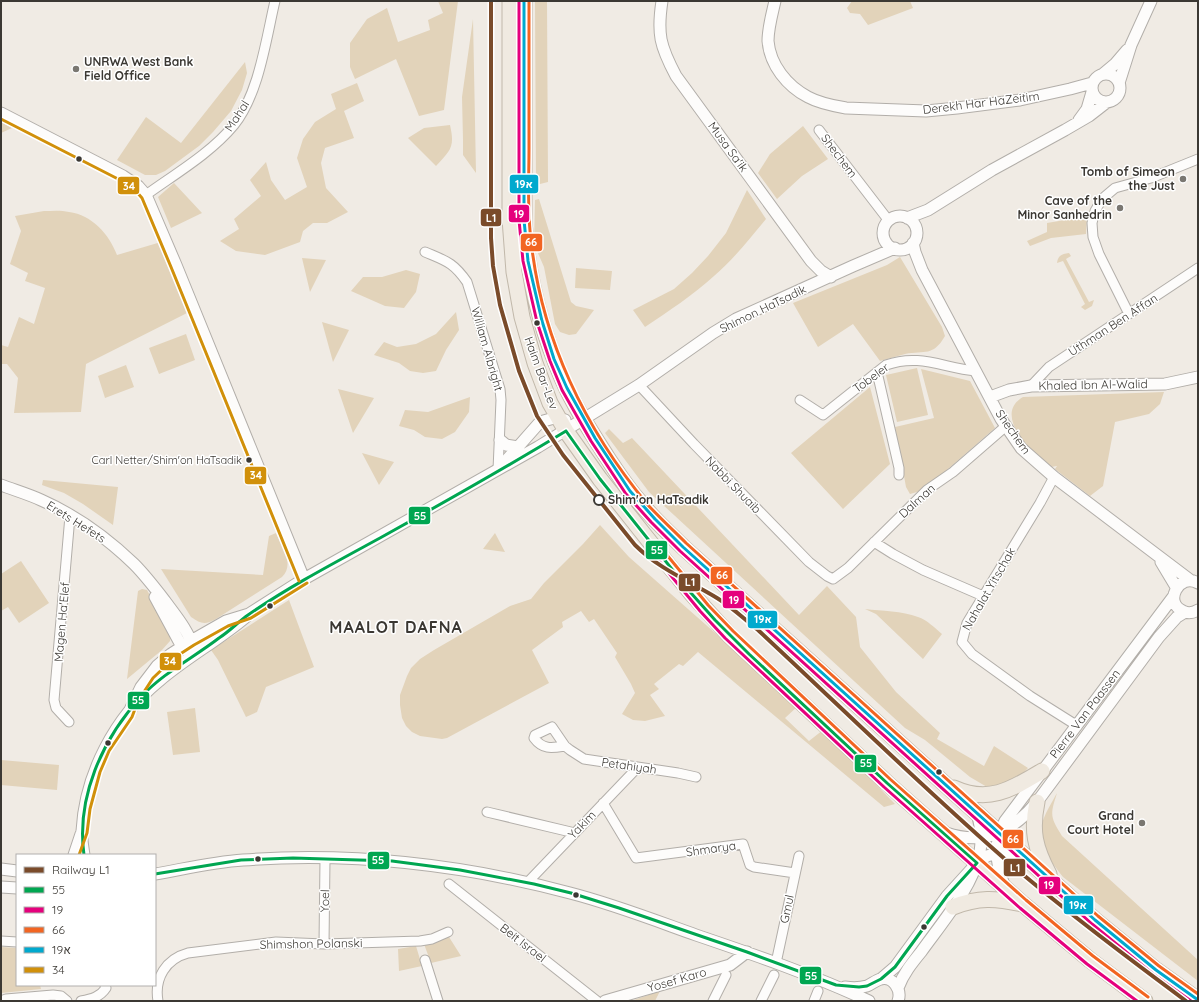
<svg xmlns="http://www.w3.org/2000/svg" width="1199" height="1002" viewBox="0 0 1199 1002" font-family="Quicksand,Heebo,sans-serif">
  <rect width="100%" height="100%" fill="#f0ebe4"/>
  <path fill="#e2d3ba" d="M438,1H458L444,110L419,116L396,59L355,79L350,67V43L367,19L387,8L398,42L430,30L428,20L443,13Z
    M535,1H547L548,182L536,185Z
    M852,1H910L913,8L868,25L860,14L850,13L847,8Z
    M473,19L476,173L463,155V140L462,97Z
    M245,62L247,73L242,90L231,111L213,132L199,146L165,171L156,175H145L117,160L146,117L181,143Z
    M357,83L364,101L344,111L354,138L325,148L321,163L326,188L348,212L327,223H313L303,231L300,242L265,255L236,251L220,241L239,229L234,219L261,196L250,180L266,162L271,180L285,200L307,187L297,158L303,139L315,122L336,109L331,94Z
    M1,122L12,128L1,133Z
    M450,125C455,147 451,150 436,166L408,138L424,128Z
    M803,126L828,159L802,176L777,199L758,173L770,154Z
    M174,183L202,213L171,228L158,197Z
    M747,190L766,219C750,238 734,259 714,276C693,295 669,311 645,327L633,310L674,289L692,273L708,256L726,233Z
    M539,199L571,302L576,306L594,310L576,334L569,335L560,332L555,324L544,267L534,244L535,200Z
    M44,211C52,211 61,210 69,212C92,215 109,234 117,255L161,242L193,310L86,364L81,412L14,413L18,378L7,364H1V345L8,347L19,317L34,324L45,288L25,281L28,273L10,264L21,231L15,216Z
    M1079,213L1087,216L1086,234L1051,238L1030,246L1027,241L1047,232V223L1077,218Z
    M1069,253L1071,256L1066,259L1089,302L1094,300L1092,306L1085,310L1081,307L1085,304L1063,261L1057,263C1058,256 1061,254 1069,253Z
    M900,257L942,327L945,336C933,357 925,350 905,354C897,356 888,359 880,361L853,324L818,347L793,303L887,265Z
    M302,258L326,260L310,292Z
    M576,268L612,271L610,290L575,288Z
    M406,270L420,274L416,292L404,308L385,306L351,291L363,277H382Z
    M456,312L459,330L446,350L436,371L423,373L410,371L399,363L374,355L384,342L397,347L416,344L436,334Z
    M322,322L349,330L333,362Z
    M186,334L195,360L159,374L149,348Z
    M126,365L134,387L105,398L98,376Z
    M917,368L928,415L897,422L886,375Z
    M921,369L970,381L995,428L924,490L910,494L906,487L895,427L934,418Z
    M870,387L890,464L843,509L791,453Z
    M338,389L374,398L353,433Z
    M1164,392L1160,404L1149,414L1115,422L1103,486L1090,496L1055,469L1057,466L1051,467C1032,455 992,415 1023,397Z
    M470,397L469,412L455,432L442,439L425,437L414,430L399,426L405,410L428,412Z
    M609,429L623,443L632,438L799,615L827,586L856,617L860,647L896,692L940,733L937,739L984,766L994,746L1028,768L1018,779L1003,785L987,787L970,777L925,740L905,728L649,492L605,433Z
    M362,453L394,462L379,485Z
    M43,480L118,487L113,525L83,504L64,493L42,485Z
    M600,525L629,557L798,706L785,718L809,741L823,730L895,804L884,807L698,652L683,666L679,664L654,684L659,689L650,695L665,716L645,721L633,720L622,714L635,693L631,684L615,657L617,653L594,619L589,622L581,611L562,622L563,627L532,650L549,683L447,738L442,739L420,736L412,732L406,726L402,718L400,705V695L407,676L411,668L420,659L434,650L510,606L531,599L544,583L583,544Z
    M276,533C282,546 295,564 282,577L216,619C205,625 201,624 191,617L161,569L263,575L269,536Z
    M495,533L505,552L483,549Z
    M21,561L49,603L19,623L8,607L1,611V574Z
    M142,589L147,590L171,634L170,641L162,650L127,679L138,591Z
    M289,600L314,667L266,687L257,712L246,717L218,660L211,650Z
    M865,609C882,611 902,611 918,617C927,620 935,628 942,634L923,659L876,614Z
    M195,708L200,752L173,755L167,712Z
    M1,760L59,765L57,790L1,785Z
    M1057,793C1050,815 1050,817 1062,836L1198,960V981L1063,877C1051,862 1038,845 1042,824C1044,815 1052,802 1057,793Z
    M449,937L461,956L431,963L424,944Z
    M416,946L422,966L399,971L398,949Z
    M1,947L17,948V985H40L41,989L1,993Z
    M660,991L655,1001H631Z"/>
  <g fill="none" stroke-linecap="round" stroke-linejoin="round">
    <defs>
      <path id="minor" d="M819,130L889,221
        M146,195C175,174 211,153 234,125C259,94 266,39 275,1
        M425,252C446,261 453,262 467,282L500,389L501,400L498,470
        M1129,314L1099,254L1093,237L1092,223L1095,211L1102,199L1115,188L1151,178L1198,159
        M877,372L899,468V475
        M639,385L694,444L809,562L827,576L833,579L848,568L927,490L953,472L1006,426
        M1031,386L1049,367L1198,268
        M800,400L823,415L886,365C920,353 943,368 976,371
        M1054,477L1040,503L967,623L962,642L972,654L1030,696L1076,725
        M874,542L893,554L923,570L983,596
        M69,722L56,708L54,700L70,516
        M565,746C552,748 543,750 534,738L535,735L552,727L565,746L570,750L584,759L678,773L696,777
        M603,803L636,858L743,844L750,865L754,867L795,873
        M487,812L575,833
        M527,883L638,767
        M449,884L597,1001
        M1,941L17,942
        M324,944L325,859
        M425,960L438,1001
        M776,963L799,856
        M1,1001L6,999L53,995L61,996L67,1001
        M81,1001C92,999 100,997 106,988L105,985
        M158,1001C154,978 166,959 188,953L276,942L324,944L420,941L432,939L448,932
        M713,1001L726,975
        M761,1001L774,975
        M814,1001L818,991"/>
      <path id="tertiary" d="M662,1C657,34 660,46 676,76L811,261L821,271L831,277
        M775,1C772,14 768,28 768,41C770,65 787,86 808,97C819,103 834,106 846,108L926,111L957,108L1020,100L1070,89L1092,83
        M1092 88a14 14 0 1 1 28 0a14 14 0 1 1-28 0Z
        M1103,74L1115,64L1127,50
        M1119,83L1131,45L1151,1
        M1,113L123,176L138,186L146,195L176,265L304,579
        M1079,120L1087,109L1092,92
        M883 233a17 17 0 1 1 34 0a17 17 0 1 1-34 0Z
        M907,218L928,210L992,170L1065,130L1089,116L1107,102
        M913,243L915,252L922,270L1001,419L1021,448L1054,477L1190,580
        M990,397L1009,390L1031,386L1165,384L1198,377
        M500,440L506,445L518,447
        M502,465L540,422L554,418L565,420
        M1,485C14,490 28,494 41,500C75,515 107,538 134,564C145,575 155,588 165,601C175,615 189,631 193,648
        M1161,562L1176,587
        M1198,583C1179,572 1163,603 1183,611C1188,614 1193,613 1198,610
        M155,597L182,647L187,650
        M128,714L141,687L157,666L171,654L191,641L226,621L249,614L304,579L538,447L639,385L713,333L736,319L853,266L895,248
        M946,833C984,846 1012,832 1037,802L1159,637L1177,617L1185,612
        M74,855L81,834
        M84,855C83,847 81,839 82,831C85,774 115,717 159,681C187,657 219,640 247,616
        M1,869L17,871
        M155,874C184,869 213,862 243,860C352,852 464,865 570,893C613,904 654,920 696,935C755,955 813,975 869,1001
        M1,887L17,888
        M1005,887C996,866 993,842 1005,821L1173,597
        M881,979L895,967L947,896L977,863L987,856L997,853H1009L1022,856
        M845,987C852,988 860,988 867,986C872,984 876,980 881,979C893,976 902,990 898,1001
        M898,988C903,974 912,963 921,952C941,924 973,887 980,852C982,839 981,826 977,813
        M605,1001L730,965L747,952"/>
      <path id="trunk" d="M510,1V219L514,272L522,317L535,363L550,403L566,431L600,479L646,537L691,593L729,635L887,783L1023,904L1090,960L1145,1001
        M524,1V220C527,274 541,329 562,378C574,406 591,432 607,457C617,472 627,488 639,501C652,518 668,532 683,547L1095,920L1156,970L1198,1000
        M954,788C989,804 1012,789 1042,771
        M1037,802C1031,831 1035,848 1049,874
        M953,907C978,897 996,898 1022,904"/>
    </defs>
    <use href="#minor" stroke="#b2aea9" stroke-width="11"/>
    <use href="#tertiary" stroke="#b2aea9" stroke-width="13"/>
    <use href="#trunk" stroke="#c1b8aa" stroke-width="17"/>
    <use href="#minor" stroke="#fdfcfb" stroke-width="9"/>
    <use href="#tertiary" stroke="#fdfcfb" stroke-width="11"/>
    <use href="#trunk" stroke="#f0eae1" stroke-width="15"/>
    <defs>
      <path id="bus-1" d="M566,431L600,479L691,593L715,620L749,654L887,783L977,863
        M84,855C76,798 102,739 141,697C163,673 193,658 219,638C230,631 238,622 248,615C290,586 336,562 380,538C443,503 505,468 566,431
        M155,874L241,860L293,858L392,861L460,870L534,884L571,893L619,908L747,952L836,985L859,987L867,986L881,979L895,967L947,896L977,863"/>
      <path id="bus-2" d="M519,1V220L523,261L537,322L550,361L562,390L591,441L626,494L651,522L680,551L1092,924L1153,974L1191,1001
        M654,555L700,611L725,638L884,787L1020,908L1087,964L1137,1001"/>
      <path id="bus-3" d="M529,1C529,50 529,100 529,149C529,180 527,210 531,240C541,338 585,429 648,505C660,518 674,531 686,543L1098,916L1159,966L1198,994
        M662,549L708,605L733,631L890,779L1026,900L1093,956L1148,997"/>
      <path id="bus-4" d="M524,1V220L528,261L542,321L554,359L567,388L595,438L630,491L655,519L683,547L1095,920L1156,970L1198,1000"/>
      <path id="bus-5" d="M1,119L120,180L135,190L142,198L171,267L299,581
        M79,855L87,833L90,809L100,772L109,751L132,717L138,701L153,678L174,658L194,645L228,626L251,618L307,583"/>
    </defs>
    <use href="#bus-1" stroke="#fff" stroke-width="6"/>
    <use href="#bus-2" stroke="#fff" stroke-width="6"/>
    <use href="#bus-3" stroke="#fff" stroke-width="6"/>
    <use href="#bus-4" stroke="#fff" stroke-width="6"/>
    <use href="#bus-5" stroke="#fff" stroke-width="6"/>
    <use href="#bus-1" stroke="#00a651" stroke-width="3"/>
    <use href="#bus-2" stroke="#e5007d" stroke-width="3"/>
    <use href="#bus-3" stroke="#f26522" stroke-width="3"/>
    <use href="#bus-4" stroke="#00a9ce" stroke-width="3"/>
    <use href="#bus-5" stroke="#d1900a" stroke-width="3"/>
    <defs>
      <path id="rail-1" d="M491,1V238L493,266L500,305L519,371L537,416L563,455L635,545C659,569 689,581 717,598C732,607 744,619 758,630C843,709 926,791 1014,867C1069,914 1128,958 1186,1001"/>
    </defs>
    <use href="#rail-1" stroke="#fff" stroke-width="7"/>
    <use href="#rail-1" stroke="#7a4b2a" stroke-width="4"/>
  </g>
  <g fill="#7a7771" stroke="#fff" stroke-width="1.5">
    <circle cx="76" cy="69" r="4"/>
    <circle cx="1183" cy="179" r="4"/>
    <circle cx="1120" cy="208" r="4"/>
    <circle cx="1142" cy="823" r="4"/>
  </g>
  <g fill="#3b3833" stroke="#fff" stroke-width="1.5">
    <circle cx="79" cy="159" r="3.5"/>
    <circle cx="537" cy="323" r="3.5"/>
    <circle cx="249" cy="460" r="3.5"/>
    <circle cx="270" cy="606" r="3.5"/>
    <circle cx="108" cy="743" r="3.5"/>
    <circle cx="939" cy="772" r="3.5"/>
    <circle cx="258" cy="859" r="3.5"/>
    <circle cx="576" cy="895" r="3.5"/>
    <circle cx="924" cy="927" r="3.5"/>
  </g>
  <circle fill="#fff" stroke="#3b3833" stroke-width="2" cx="599" cy="500" r="5"/>
  <g text-anchor="middle" stroke-width="3" stroke-linejoin="round" paint-order="stroke">
    <g font-size="11" fill="#3b3833" stroke="#fff" text-anchor="end">
      <text x="242" y="464">Carl Netter/Shim'on HaTsadik</text>
    </g>
    <g font-size="12" font-weight="bold" fill="#3b3833" stroke="#fff" text-anchor="end">
      <text x="84" y="66" text-anchor="start">UNRWA West Bank<tspan x="84" dy="14">Field Office</tspan></text>
      <text x="1175" y="176">Tomb of Simeon<tspan x="1175" dy="14">the Just</tspan></text>
      <text x="1112" y="205">Cave of the<tspan x="1112" dy="14">Minor Sanhedrin</tspan></text>
      <text x="1134" y="820">Grand<tspan x="1134" dy="14">Court Hotel</tspan></text>
    </g>
    <g font-size="12" fill="#3b3833" stroke="#fff">
      <text transform="translate(981 103) rotate(-7)" y="4">Derekh Har HaZeitim</text>
      <text transform="translate(237 116) rotate(-57)" y="4">Mahal</text>
      <text transform="translate(728 147) rotate(54)" y="4">Musa Sa'ik</text>
      <text transform="translate(839 156) rotate(53)" y="4">Shechem</text>
      <text transform="translate(763 309) rotate(-26)" y="4">Shimon HaTsadik</text>
      <text transform="translate(1113 325) rotate(-33)" y="4">Uthman Ben Affan</text>
      <text transform="translate(487 349) rotate(74)" y="4">William Albright</text>
      <text transform="translate(541 373) rotate(70)" y="4">Haim Bar-Lev</text>
      <text transform="translate(871 378) rotate(-36)" y="4">Tobeler</text>
      <text transform="translate(1093 385) rotate(-1)" y="4">Khaled Ibn Al-Walid</text>
      <text transform="translate(1013 432) rotate(55)" y="4">Shechem</text>
      <text transform="translate(733 485) rotate(46)" y="4">Nabbi Shuaib</text>
      <text transform="translate(917 501) rotate(-42)" y="4">Dalman</text>
      <text transform="translate(76 522) rotate(32)" y="4">Erets Hefets</text>
      <text transform="translate(989 589) rotate(-60)" y="4">Nahalat Yitschak</text>
      <text transform="translate(62 622) rotate(-85)" y="4">Magen Ha'Elef</text>
      <text transform="translate(1085 714) rotate(-53)" y="4">Pierre Van Paassen</text>
      <text transform="translate(629 766) rotate(8)" y="4">Petahiyah</text>
      <text transform="translate(582 825) rotate(-46)" y="4">Yakim</text>
      <text transform="translate(711 849) rotate(-8)" y="4">Shmarya</text>
      <text transform="translate(325 901) rotate(-89)" y="4">Yoel</text>
      <text transform="translate(787 909) rotate(-78)" y="4">Gmul</text>
      <text transform="translate(523 943) rotate(38)" y="4">Beit Israel</text>
      <text transform="translate(311 944) rotate(-1)" y="4">Shimshon Polanski</text>
      <text transform="translate(677 980) rotate(-16)" y="4">Yosef Karo</text>
    </g>
    <g font-size="12" font-weight="bold" fill="#3b3833" stroke="#fff" text-anchor="start">
      <text x="608" y="504">Shim'on HaTsadik</text>
    </g>
    <g font-size="16" font-weight="bold" letter-spacing="1" fill="#3b3833" stroke="#fff">
      <text x="396" y="633">MAALOT DAFNA</text>
    </g>
  </g>
  <g stroke="#fff" stroke-width="1.5">
    <rect x="509" y="174" width="30" height="20" rx="4" fill="#00a9ce"/>
    <rect x="117" y="176" width="23" height="19" rx="4" fill="#d1900a"/>
    <rect x="508" y="204" width="22" height="19" rx="4" fill="#e5007d"/>
    <rect x="480" y="208" width="22" height="19" rx="4" fill="#7a4b2a"/>
    <rect x="520" y="233" width="23" height="19" rx="4" fill="#f26522"/>
    <rect x="244" y="466" width="23" height="19" rx="4" fill="#d1900a"/>
    <rect x="408" y="506" width="23" height="19" rx="4" fill="#00a651"/>
    <rect x="645" y="540" width="23" height="20" rx="4" fill="#00a651"/>
    <rect x="710" y="566" width="23" height="19" rx="4" fill="#f26522"/>
    <rect x="678" y="573" width="23" height="19" rx="4" fill="#7a4b2a"/>
    <rect x="722" y="590" width="23" height="19" rx="4" fill="#e5007d"/>
    <rect x="747" y="610" width="31" height="19" rx="4" fill="#00a9ce"/>
    <rect x="159" y="652" width="23" height="19" rx="4" fill="#d1900a"/>
    <rect x="127" y="691" width="23" height="19" rx="4" fill="#00a651"/>
    <rect x="854" y="754" width="23" height="19" rx="4" fill="#00a651"/>
    <rect x="1002" y="829" width="22" height="20" rx="4" fill="#f26522"/>
    <rect x="367" y="851" width="23" height="19" rx="4" fill="#00a651"/>
    <rect x="1003" y="858" width="23" height="19" rx="4" fill="#7a4b2a"/>
    <rect x="1038" y="876" width="23" height="19" rx="4" fill="#e5007d"/>
    <rect x="1063" y="895" width="31" height="20" rx="4" fill="#00a9ce"/>
    <rect x="799" y="966" width="23" height="19" rx="4" fill="#00a651"/>
  </g>
  <g font-size="11" text-anchor="middle" font-weight="bold" fill="#fff">
    <text x="524" y="188">19א</text>
    <text x="129" y="190">34</text>
    <text x="519" y="218">19</text>
    <text x="491" y="222">L1</text>
    <text x="531" y="246">66</text>
    <text x="256" y="479">34</text>
    <text x="420" y="520">55</text>
    <text x="657" y="554">55</text>
    <text x="722" y="579">66</text>
    <text x="690" y="586">L1</text>
    <text x="734" y="604">19</text>
    <text x="763" y="623">19א</text>
    <text x="170" y="665">34</text>
    <text x="138" y="704">55</text>
    <text x="866" y="767">55</text>
    <text x="1013" y="843">66</text>
    <text x="378" y="864">55</text>
    <text x="1015" y="872">L1</text>
    <text x="1049" y="889">19</text>
    <text x="1078" y="909">19א</text>
    <text x="811" y="980">55</text>
  </g>
  <rect width="1199" height="1002" fill="none" stroke="#3b3833" stroke-width="4"/>
  <rect x="16" y="854" width="140" height="132" fill="#ffffff" stroke="#b1afad"/>
  <rect x="24" y="867" width="20" height="6" fill="#7a4b2a" stroke="#b1afad"/>
  <text x="52" y="874" font-size="12" fill="#3b3833">Railway L1</text>
  <rect x="24" y="887" width="20" height="6" fill="#00a651" stroke="#b1afad"/>
  <text x="52" y="894" font-size="12" fill="#3b3833">55</text>
  <rect x="24" y="907" width="20" height="6" fill="#e5007d" stroke="#b1afad"/>
  <text x="52" y="914" font-size="12" fill="#3b3833">19</text>
  <rect x="24" y="927" width="20" height="6" fill="#f26522" stroke="#b1afad"/>
  <text x="52" y="934" font-size="12" fill="#3b3833">66</text>
  <rect x="24" y="947" width="20" height="6" fill="#00a9ce" stroke="#b1afad"/>
  <text x="52" y="954" font-size="12" fill="#3b3833">19א</text>
  <rect x="24" y="967" width="20" height="6" fill="#d1900a" stroke="#b1afad"/>
  <text x="52" y="974" font-size="12" fill="#3b3833">34</text>
</svg>
